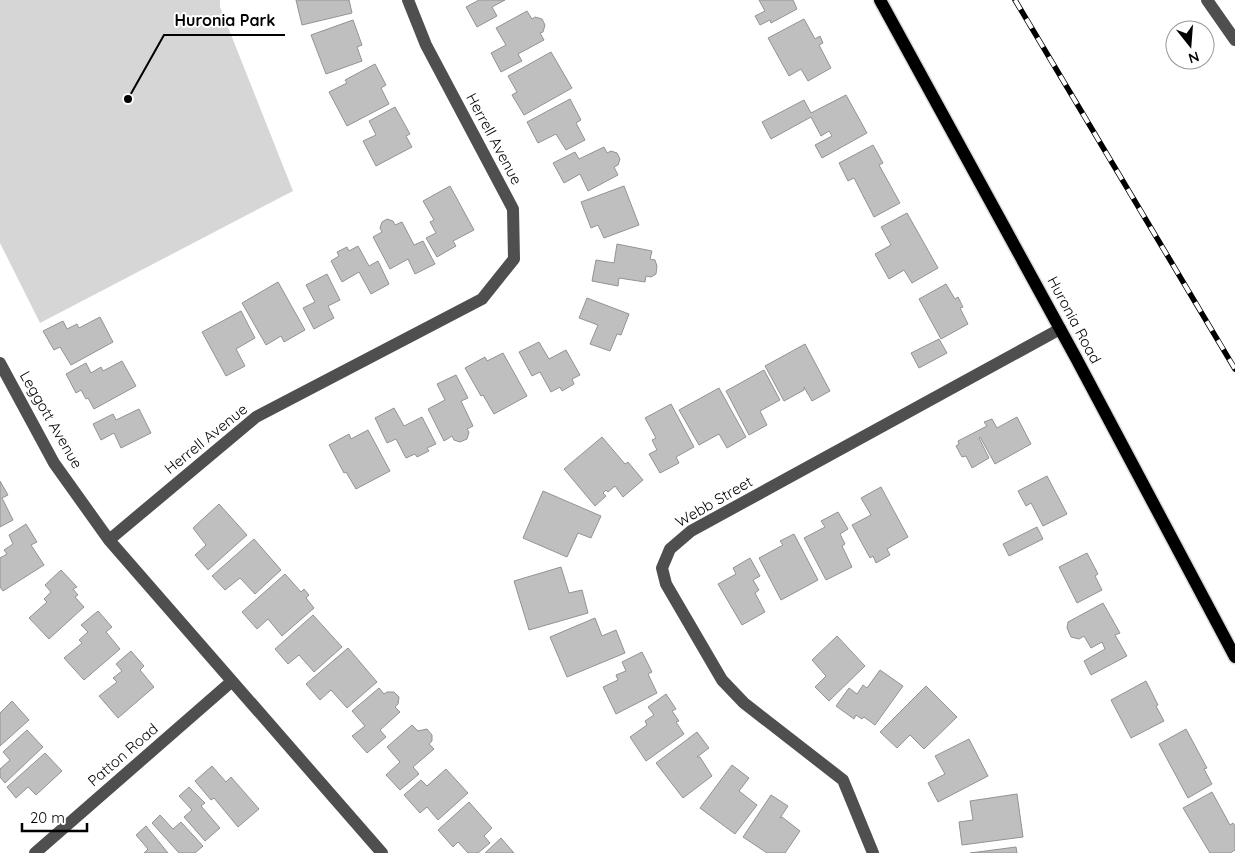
<svg xmlns="http://www.w3.org/2000/svg" width="1235" height="853" viewBox="0 0 1235 853" font-family="Quicksand,sans-serif">
  <rect width="100%" height="100%" fill="#fff"/>
  <path fill="#d6d6d6" d="M0,0H220V7L293,191L40,323L0,243Z"/>
  <path fill="#bfbfbf" stroke="#939393" d="M296,0H349L352,13L302,25Z
    M479,0H505L492,7L497,16L477,27L466,7Z
    M759,0H793L797,9L771,23L770,20L760,25L755,16L765,11Z
    M527,11L532,19L535,17L542,19L545,25L543,32L540,33L544,40L518,54L522,61L501,72L491,53L506,45L496,28Z
    M804,19L815,39L820,36L823,43L819,45L831,68L808,81L801,69L789,76L768,38Z
    M353,20L362,45L357,47L362,61L326,74L311,35Z
    M551,52L572,88L524,115L512,95L517,92L508,76Z
    M375,64L386,85L381,88L389,104L347,126L329,92L347,83L345,80Z
    M846,95L867,133L822,158L815,145L832,136L829,131L821,136L811,117L771,139L762,122L804,100L811,113Z
    M570,99L581,120L576,123L585,140L566,150L556,134L538,143L527,122Z
    M395,107L410,134L406,136L412,147L376,166L363,141L376,135L369,121Z
    M873,145L883,163L879,165L900,203L874,217L854,178L848,181L839,163Z
    M604,147L607,153L611,151L617,153L620,159L618,165L614,167L618,175L588,191L580,174L564,183L553,163L575,152L579,159Z
    M450,186L474,230L453,241L456,246L437,257L426,238L436,233L430,222L434,220L423,201Z
    M624,186L639,225L604,238L598,225L591,228L581,202Z
    M907,213L938,268L912,283L904,270L889,279L875,254L891,245L881,227Z
    M387,219L393,221L395,225L402,222L414,245L423,241L435,264L415,274L408,259L390,269L373,237L382,232L380,228L382,222Z
    M617,244L652,251L650,259L655,260L657,266L656,274L651,277L646,276L645,282L619,278L618,286L592,281L596,260L614,263Z
    M358,246L369,266L378,261L389,284L371,294L359,272L342,282L331,261L339,256L337,252L347,247L349,251Z
    M327,274L340,300L328,306L334,318L314,329L303,308L315,302L306,285Z
    M278,282L305,330L284,342L281,336L266,345L242,303Z
    M946,284L955,299L958,297L963,307L960,308L968,324L941,339L919,299Z
    M587,298L629,314L621,335L617,334L610,351L590,344L598,325L579,318Z
    M241,311L255,338L236,349L245,366L226,376L202,332Z
    M100,317L113,342L71,365L60,347L54,350L43,331L63,321L67,329L77,324L79,328Z
    M939,339L947,353L919,368L911,353Z
    M539,342L549,359L566,350L580,375L572,379L574,384L562,391L560,387L551,392L540,372L532,376L519,352Z
    M805,344L830,391L812,401L804,387V390L784,401L765,366Z
    M503,353L527,396L494,414L483,395L481,396L465,368L485,357L487,361Z
    M122,361L136,386L94,409L88,398L86,399L81,390L76,393L66,374L86,363L91,373L101,367L103,371Z
    M764,370L780,400L760,411L767,425L749,435L726,391Z
    M456,375L468,398L461,401L473,426L467,429L469,432L467,439L460,442L454,440L452,436L444,441L428,409L445,400L437,384Z
    M719,388L746,437L727,448L719,434L699,445L679,410Z
    M671,404L694,447L676,457L679,463L660,473L649,454L657,450L652,440L656,438L645,418Z
    M394,408L404,426L422,417L436,444L427,448L429,451L417,457L415,454L406,458L396,439L387,443L375,418Z
    M139,409L151,433L121,448L114,433L101,440L93,424L113,414L116,420Z
    M1017,417L1031,444L995,464L980,437L979,438L989,458L972,468L966,456L962,457L956,446L959,444L958,441L987,426L984,422L992,419L997,428Z
    M368,430L390,471L356,489L346,472L344,473L329,445L349,434L351,439Z
    M602,437L625,464L628,462L643,480L623,497L615,486L608,492L606,490L603,493L606,496L595,506L564,469Z
    M1047,476L1067,514L1043,526L1031,503L1026,506L1018,491Z
    M0,481L8,495L2,498L13,520L0,527Z
    M881,487L908,537L887,549L890,555L876,563L873,556L870,558L852,525L871,515L861,498Z
    M543,491L601,516L591,538L578,533L567,557L523,538Z
    M219,504L247,535L208,570L195,555L206,545L193,528Z
    M838,512L848,529L840,534L845,544L842,546L852,567L826,580L804,538L825,527L821,521Z
    M26,524L37,542L31,545L44,565L3,591L0,587V558L7,554L4,550L13,544L9,535Z
    M1037,527L1043,539L1009,556L1003,544Z
    M794,534L818,580L781,600L759,558L783,545L780,541Z
    M254,539L281,570L255,594L240,578L225,590L212,576Z
    M1087,553L1098,574L1095,576L1102,590L1077,603L1059,567Z
    M750,558L760,576L753,580L759,590L755,593L765,612L742,625L718,584L736,574L733,568Z
    M561,567L569,593L582,590L588,613L529,630L514,581Z
    M61,570L77,587L73,589L78,595L75,597L84,607L49,639L29,618L47,602L44,599L51,592L45,585Z
    M285,574L301,592L304,589L309,595L306,598L314,608L282,636L268,619L257,629L242,612Z
    M1103,603L1120,633L1115,635L1127,656L1091,675L1084,661L1105,649L1102,642L1091,648L1084,636L1079,639L1071,637L1067,628L1068,622Z
    M98,611L112,627L106,632L120,649L84,680L64,658L82,643L79,640L88,632L81,625Z
    M313,615L342,647L314,672L299,655L288,664L275,649Z
    M595,618L602,636L616,630L625,653L567,677L550,637Z
    M837,636L865,666L829,701L815,687L826,676L812,660Z
    M348,648L377,682L347,708L331,690L320,700L306,684Z
    M131,651L144,666L140,670L154,687L118,718L99,696L117,682L113,678L122,671L116,664Z
    M642,652L652,672L648,674L657,693L616,714L603,687L618,680L616,675L626,671L622,662Z
    M880,670L903,686L875,725L864,717L862,719L856,715L854,719L836,706L849,688L857,694L863,685L867,688Z
    M1146,681L1158,705L1156,706L1164,721L1131,738L1111,700Z
    M926,686L957,717L924,749L910,735L897,748L880,732Z
    M379,688L384,694L387,692H394L399,697L398,704L395,707L400,712L380,730L386,737L367,753L352,736L365,726L352,711Z
    M666,694L676,709L672,711L679,721L676,722L684,734L646,761L630,737L647,725L645,721L654,715L648,707Z
    M12,701L29,720L0,746V713Z
    M412,725L418,731L427,729L432,735V741L429,744L434,749L413,767L419,774L400,790L386,775L400,762L387,747Z
    M1186,729L1207,768L1204,769L1212,784L1188,798L1159,744Z
    M27,730L43,747L5,783L0,777V769L10,760L3,752Z
    M697,732L709,748L697,757H700L712,776L683,798L656,763Z
    M969,739L988,776L938,802L928,783L945,774L935,756Z
    M45,753L62,771L36,795L28,787L16,798L7,787Z
    M732,765L749,778L739,791L757,805L735,834L700,808Z
    M212,766L226,782L231,777L259,809L238,827L214,798L211,800L195,781Z
    M446,769L468,793L438,820L427,807L420,813L404,795L421,780L427,786Z
    M189,787L205,803L201,806L220,828L205,841L184,817L192,810L179,796Z
    M1212,792L1230,825L1233,823L1235,826V850L1230,853H1210L1183,808Z
    M1017,794L1023,837L962,845L959,822L973,820L970,801Z
    M771,795L788,806L780,818L782,817L800,831L785,853H767L743,837Z
    M469,802L492,828L484,836L490,843L478,853H468L458,842L453,847L438,830Z
    M160,815L173,829L181,822L203,846L195,853H179L152,823Z
    M146,826L168,853H144L148,849L136,835Z
    M501,838L514,853H485Z
    M1016,847L1017,853H970Z"/>
  <g fill="none" stroke-linecap="round" stroke-linejoin="round">
    <defs>
      <path id="major" d="M880,0L1076,358L1235,657"/>
    </defs>
    <use href="#major" stroke="#dbdbdb" stroke-width="15"/>
    <path stroke="#4f4f4f" stroke-width="12" d="M1207,0L1235,40
      M0,363L54,463L109,540L382,853
      M109,540L256,417L482,299L514,259L513,209L426,45L408,0
      M35,853L231,682
      M873,853L843,780L744,703L722,680L666,584L662,568L670,549L691,531L1060,329"/>
    <use href="#major" stroke="#000" stroke-width="12"/>
    <defs>
      <path id="rail" d="M1015,0L1235,369"/>
    </defs>
    <use href="#rail" stroke="#000" stroke-width="5.5"/>
    <use href="#rail" stroke="#fff" stroke-width="4" stroke-dasharray="11" stroke-linecap="butt"/>
  </g>
  <g text-anchor="middle" stroke-width="4" stroke-linejoin="round" paint-order="stroke">
    <g font-size="15" fill="#000" stroke="#fff">
      <text transform="translate(494 139) rotate(62)" y="5">Herrell Avenue</text>
      <text transform="translate(1074 320) rotate(62)" y="5">Huronia Road</text>
      <text transform="translate(51 420) rotate(60)" y="5">Leggott Avenue</text>
      <text transform="translate(206 439) rotate(-39)" y="5">Herrell Avenue</text>
      <text transform="translate(714 502) rotate(-30)" y="5">Webb Street</text>
      <text transform="translate(123 755) rotate(-41)" y="5">Patton Road</text>
    </g>
  </g>
  <path fill="none" stroke="#000" stroke-width="2" d="M128 99L164 35H285"/>
  <circle fill="#000" stroke="#fff" stroke-width="2" cx="128" cy="99" r="5"/>
  <g font-size="16" text-anchor="middle" font-weight="bold" fill="#000" stroke="#fff" stroke-width="4" stroke-linejoin="round" paint-order="stroke">
    <text x="225" y="26">Huronia Park</text>
  </g>
  <g transform="translate(1190 45) rotate(163)"><circle r="24" fill="#ffffff" stroke="#999999"/>
  <path d="M0-4L9 19L0 12L-9 19Z" fill="#000000"/>
  <text y="-8" font-size="14" font-weight="bold" text-anchor="middle" fill="#000000">N</text>
  </g>
  <path d="M22 823v8h65v-8" fill="none" stroke="#000000" stroke-width="2.5"/>
  <text x="30" y="823" font-size="15" fill="#000000" stroke="#ffffff" stroke-width="4" paint-order="stroke">20 m</text>
</svg>
